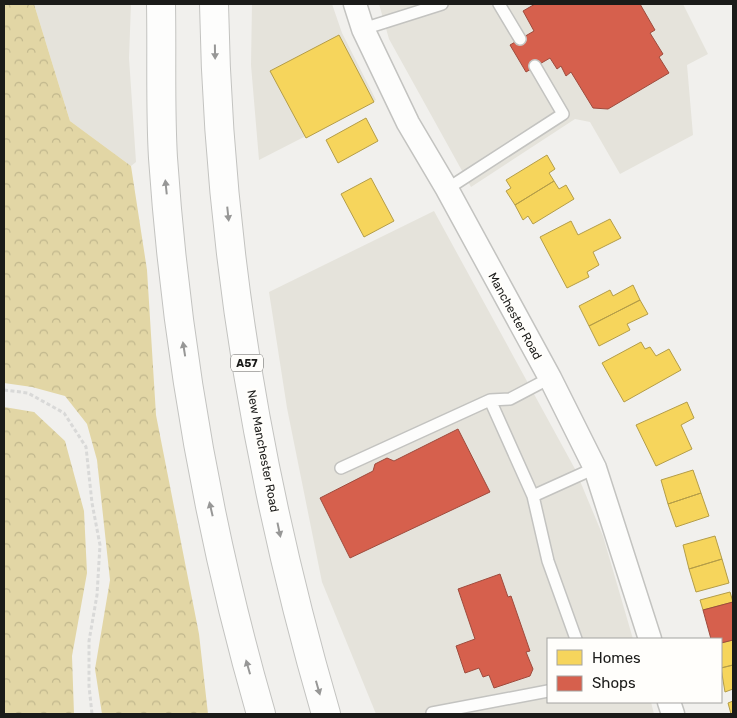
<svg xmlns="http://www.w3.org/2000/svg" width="737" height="718" viewBox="0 0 737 718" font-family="Rubik,sans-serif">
  <defs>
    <pattern id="forest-crowns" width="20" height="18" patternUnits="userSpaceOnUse" patternTransform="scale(1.25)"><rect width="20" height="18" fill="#e2d6a5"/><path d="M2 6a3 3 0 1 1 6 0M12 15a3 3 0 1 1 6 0" fill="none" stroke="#c1b78d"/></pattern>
  </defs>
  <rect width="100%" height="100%" fill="#f1f0ed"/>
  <path fill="#e5e3db" d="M34,4H131L129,58L136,162L131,166L70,121Z
    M252,4H332L342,33L376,100L259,160L251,65Z
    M379,4H683L708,54L687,65L693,135L620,174L590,122L575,119L471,187L389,39Z
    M434,211L575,469L603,536L633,639H548V702H651L654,714H376L322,582L287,408L269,292Z"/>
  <path fill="url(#forest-crowns)" d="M4,4H34L70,121L131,166L147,270L156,415L199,634L208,714H102L95,669L110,580L97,460L87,424L65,396L32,387L4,383Z
    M4,407L34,412L65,441L84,511L87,573L72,656L74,714H4Z"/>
  <path fill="#f6d55c" stroke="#b49d48" d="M339,35L374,102L306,138L270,71Z
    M366,118L378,141L338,163L326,140Z
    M547,155L555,169L549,173L554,181L515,205L506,191L511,188L506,180Z
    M371,178L394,221L364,237L341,194Z
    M554,181L559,189L566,185L574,199L533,224L528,216L523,220L515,205Z
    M610,219L621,238L593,252L599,265L587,272L589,277L567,288L540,237L571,221L578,235Z
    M633,285L640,300L589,326L579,306L610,290L613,296Z
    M640,300L648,314L627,324L630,330L599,346L589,326Z
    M641,342L645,349L650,347L656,356L669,349L681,370L624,402L602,363Z
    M687,402L694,418L681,425L692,449L656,466L636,425Z
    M693,470L701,493L668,504L661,480Z
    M701,493L709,516L676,527L668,504Z
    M715,536L722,559L689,569L683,545Z
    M722,559L729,583L696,592L689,569Z
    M730,592L733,602L703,610L700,600Z
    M733,640V665L721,668V643Z
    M733,665V689L725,692L721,668Z
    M733,701V714H731L728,703Z"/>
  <path fill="#d6604d" stroke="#9e4b3d" d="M535,4H640L655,30L650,33L663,54L659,57L669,73L608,109L593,108L571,72L566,76L561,66L557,69L550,58L526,72L510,45L534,31L523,11Z
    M458,429L490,492L350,558L320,498L373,471L375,464L387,458L394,461Z
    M500,574L508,597L511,596L530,651L526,652L533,669L530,676L494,688L489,675L483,677L479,668L465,673L456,646L475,639L458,589Z
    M733,602V640L721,643V639H711L703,610Z"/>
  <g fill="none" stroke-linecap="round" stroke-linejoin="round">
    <defs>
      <path id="lane" d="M499,4L520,39
        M363,29L442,4
        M447,189L563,114L535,66
        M550,378L510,399L490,400L533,496L548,561L576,639
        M341,468L490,400
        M533,496L595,468
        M432,713L548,691"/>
      <path id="street" d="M355,4L363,29L408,123L447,189L550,378L595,468L650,639
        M669,702L673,714"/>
      <path id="primary" d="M161,4C162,55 160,107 163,158C176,346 209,534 261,714
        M214,4C218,244 259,484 326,714"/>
    </defs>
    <use href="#lane" stroke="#c3c3c0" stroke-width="14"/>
    <use href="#street" stroke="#c3c3c0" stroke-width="25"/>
    <use href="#primary" stroke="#c3c3c0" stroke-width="30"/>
    <path stroke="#d9d9d8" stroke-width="3" stroke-dasharray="4 2.5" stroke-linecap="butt" d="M4,390L28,393L64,413L86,447L92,503L100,545L97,595L89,641V686L92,714"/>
    <use href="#lane" stroke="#fdfdfc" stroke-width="11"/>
    <use href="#street" stroke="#fdfdfc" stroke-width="22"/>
    <use href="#primary" stroke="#fdfdfc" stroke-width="28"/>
  </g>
  <defs><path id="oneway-solid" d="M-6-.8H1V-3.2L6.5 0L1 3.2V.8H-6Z" transform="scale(1.25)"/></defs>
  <g fill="#979796">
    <use href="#oneway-solid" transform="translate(215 52) rotate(89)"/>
    <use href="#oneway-solid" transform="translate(166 187) rotate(-96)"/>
    <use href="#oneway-solid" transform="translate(228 214) rotate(84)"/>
    <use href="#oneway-solid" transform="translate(184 349) rotate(-99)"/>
    <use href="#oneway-solid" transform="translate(211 509) rotate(-103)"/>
    <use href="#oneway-solid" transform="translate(279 530) rotate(78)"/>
    <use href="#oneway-solid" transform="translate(248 667) rotate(-106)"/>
    <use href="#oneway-solid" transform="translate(318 688) rotate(74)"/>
  </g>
  <g text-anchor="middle" stroke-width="5" stroke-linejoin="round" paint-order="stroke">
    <rect fill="#fffefb" stroke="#5f5f5d" stroke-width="1" x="231" y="354.5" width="32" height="17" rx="4"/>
    <g font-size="11" font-weight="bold" fill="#1b1b19">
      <text x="247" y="367">A57</text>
    </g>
    <g font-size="12" fill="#1b1b19" stroke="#fffefb">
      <text transform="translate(515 316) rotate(61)" y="4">Manchester Road</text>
      <text transform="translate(263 451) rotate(79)" y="4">New Manchester Road</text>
    </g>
  </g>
  <rect width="737" height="718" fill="none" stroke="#1b1b19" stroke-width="10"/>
  <rect x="547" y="638" width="175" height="65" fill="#fffefb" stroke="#a4a3a1"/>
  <rect x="557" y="650" width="25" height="15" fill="#f6d55c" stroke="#a4a3a1"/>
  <text x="592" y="663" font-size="15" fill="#1b1b19">Homes</text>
  <rect x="557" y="676" width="25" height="15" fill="#d6604d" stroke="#a4a3a1"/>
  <text x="592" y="688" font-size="15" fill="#1b1b19">Shops</text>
</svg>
